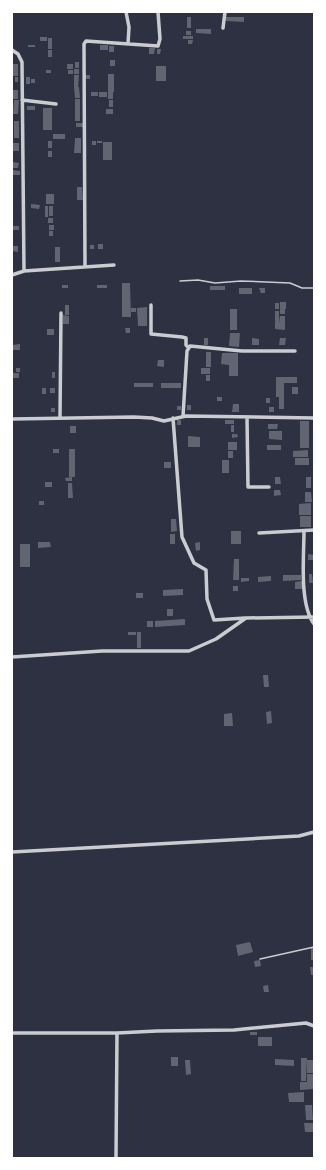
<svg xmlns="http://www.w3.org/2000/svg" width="326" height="1170" viewBox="0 0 326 1170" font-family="'Archivo Narrow',sans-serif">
  <rect width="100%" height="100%" fill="#2d3142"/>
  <path fill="#626471" d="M187,17H191V28H187Z
    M226,17H244V22L226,21Z
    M196,29H211V34L196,33Z
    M186,31H191V35H186Z
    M183,36H193V39H183Z
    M40,37H47V41H40Z
    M48,38H52V49H48Z
    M188,40H193L192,44H188Z
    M28,45H35V47H28Z
    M100,45H108V50H100Z
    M109,46H114V52H109Z
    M149,48H155L154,54H149Z
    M157,49H161L160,54H157Z
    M48,50H52V57H48Z
    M110,60H115V66H110Z
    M75,62H79V68H75Z
    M12,64H18V76H12Z
    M67,64H73V69H67Z
    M156,66H166V81H156Z
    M74,69H79V74H74Z
    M46,70H51V73H46Z
    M68,70H73V74H68Z
    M108,74H114V92H108Z
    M74,75H79L78,87H74Z
    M86,75H90V79H85Z
    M15,77H18V82H15Z
    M26,77H30V84H26Z
    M31,79H35V83H31Z
    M74,87H79L80,98H75Z
    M12,90H18V99H12Z
    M91,92H98V96H91Z
    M99,92H107V97H99Z
    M108,92H113V99H108Z
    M75,99H80V121H75Z
    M14,100H19L18,114H13Z
    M109,100H113V107H109Z
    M27,106H35V110H27Z
    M43,108H52V130H43Z
    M106,109H113V114H106Z
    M14,121H19V138H14Z
    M76,123H83V127H76Z
    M53,134H65V139H53Z
    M75,138H81V153H74Z
    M48,141H52V148H48Z
    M92,141H96V145H92Z
    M97,141H102V143H97Z
    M103,142H112V160H103Z
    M12,143H19V151H12Z
    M48,151H52V157H48Z
    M13,162L19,163L18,168H13Z
    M12,170L20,171V175H12Z
    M77,187H82L83,200H77Z
    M46,194H54V204H46Z
    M31,204L40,205L39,209L31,208Z
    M45,206H48V217H45Z
    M49,206H53V216H49Z
    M48,218H53V223H48Z
    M49,225H54V230H49Z
    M12,226H19V230H12Z
    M49,231H53V236H49Z
    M98,244H103V249H98Z
    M90,245H94V249H90Z
    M12,246H18V252L12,251Z
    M55,247H60V262H55Z
    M122,283H130L131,317H122Z
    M62,285H68V288H62Z
    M97,285H107V288H97Z
    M210,286H225V290H210Z
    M239,288H252V294H239Z
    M259,288H265V293H261Z
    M280,302H286V309H280Z
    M275,303H279V309H275Z
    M65,305H69V315H65Z
    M147,307V326H138L137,308Z
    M131,308H136V312H131Z
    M230,309H237V330H230Z
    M280,309H285V314H280Z
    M275,311H279V323L280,316H285V330L275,329Z
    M63,315L69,316V324H63Z
    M125,328H130V333H126Z
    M47,329H54V335H47Z
    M230,333H240L239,347L229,346Z
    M204,338H208V345H204Z
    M252,338L259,339V345H252Z
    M280,338H286L285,345H279Z
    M20,344V350H12V345Z
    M206,352H211V367H206Z
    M222,353H238V376H229V365L221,364Z
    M158,360H164V367L157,366Z
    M16,368H20V372H16Z
    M201,368H210V374H201Z
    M52,372H55V378H52Z
    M12,373H19V378H12Z
    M206,375H210V381H206Z
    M276,377H297V383H284V409H279V397H276Z
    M134,383H153V387H134Z
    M161,383H181V388H161Z
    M292,387H298V394H292Z
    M42,388H46V394H42Z
    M50,388H55V393H50Z
    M217,397H222V401H217Z
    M266,398H270V403H266Z
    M233,404H239V412H232Z
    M187,405H191V410H187Z
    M177,406H181V410H177Z
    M269,407H274V412H269Z
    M51,408H55V412H51Z
    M177,420H181V425H177Z
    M225,420H234V424H225Z
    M300,421H309V448H300Z
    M268,424H278L277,429H268Z
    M231,425H234V432H231Z
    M70,426H76V433H70Z
    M269,431H282V440L269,439Z
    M232,434H237L238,437L232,438Z
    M188,436L200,437V447H188Z
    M228,442H237V450H228Z
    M267,445H281V450H267Z
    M53,449H59V453H53Z
    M69,449H75V477H69Z
    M308,450V457H293V451Z
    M228,451H233V458H228Z
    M295,458H309V465H295Z
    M222,460H229V473H222Z
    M164,462H171V468H164Z
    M72,477V481H66L65,478Z
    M275,477H280L281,484H275Z
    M306,477H311V488H306Z
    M45,482H52V487H45Z
    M68,483H72L73,498H68Z
    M274,490H280L281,495L274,496Z
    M305,492H311L312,502H305Z
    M39,501H44V505H39Z
    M311,503V515H299V504Z
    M300,516H311V527H300Z
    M171,519H176L177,531L171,532Z
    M231,531H241V544H231Z
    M170,534H175V544H170Z
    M38,542H50L51,547L38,548Z
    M200,542V550L196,551L195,543Z
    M20,544H30V567H20Z
    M308,554L314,555V560H308Z
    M234,559H239V580H233Z
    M309,574H312L313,583H309Z
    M283,575H301V580L283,581Z
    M271,576V581L258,582V577Z
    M241,578H249V581L241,582Z
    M302,581V589H295V582Z
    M233,586H238V591H233Z
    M183,589V595L163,596V590Z
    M136,593H143V598H136Z
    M167,609H173V616H167Z
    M185,619V625L155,627V621Z
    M147,621H153V627H147Z
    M128,632H136V635H128Z
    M137,632H141V648H137Z
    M263,675H268L269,687H264Z
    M271,711L272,723L267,724L266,712Z
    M232,713L233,726H224V714Z
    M250,942L253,952L238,956L236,945Z
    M311,948H314V960H311Z
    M260,960L261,966L255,967L254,961Z
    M310,967H314V975H311Z
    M268,985L269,992H264L263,986Z
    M250,1032H257V1035H250Z
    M258,1037H272V1046H258Z
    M171,1057H178V1066H171Z
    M301,1058H307L306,1081H301Z
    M275,1059L294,1060V1066L275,1065Z
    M185,1060H190L191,1074L186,1075Z
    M307,1060H314V1073H307Z
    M307,1074H314V1089L300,1090V1082H307Z
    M304,1092V1102H289L288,1093Z
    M305,1105H312L313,1120H306Z
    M304,1123H313L314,1132H305Z"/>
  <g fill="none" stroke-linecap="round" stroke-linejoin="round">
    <path stroke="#caccd0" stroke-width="1.5" d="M180,281L198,280L215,283L241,281L290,283L302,288H314
      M260,959L314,947"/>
    <path stroke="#caccd0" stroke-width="3.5" d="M126,12L129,27L128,44
      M223,28L225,12
      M12,50L18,54L22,62L24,271
      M22,100L56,104
      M85,267L84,44L86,41L158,46L160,39L158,12
      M12,275L24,271L114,265
      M151,305V334L182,337L186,338V345L189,348
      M183,416L187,351L190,346L242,351H295
      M247,417L248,487H269
      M60,418L61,313
      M173,418L182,537L194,563L206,570L207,599L214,620L245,618
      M12,419L134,417L152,418L164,421L186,416L314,418
      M304,531C304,556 299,604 314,624
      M259,533L314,530
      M12,657L102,651H189L216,639L246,618L314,617
      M12,852L299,836L314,832
      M12,1033H117L116,1158
      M117,1033L157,1031L234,1030L306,1023L314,1026"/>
  </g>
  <rect width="326" height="1170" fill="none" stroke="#ffffff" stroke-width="26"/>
</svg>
